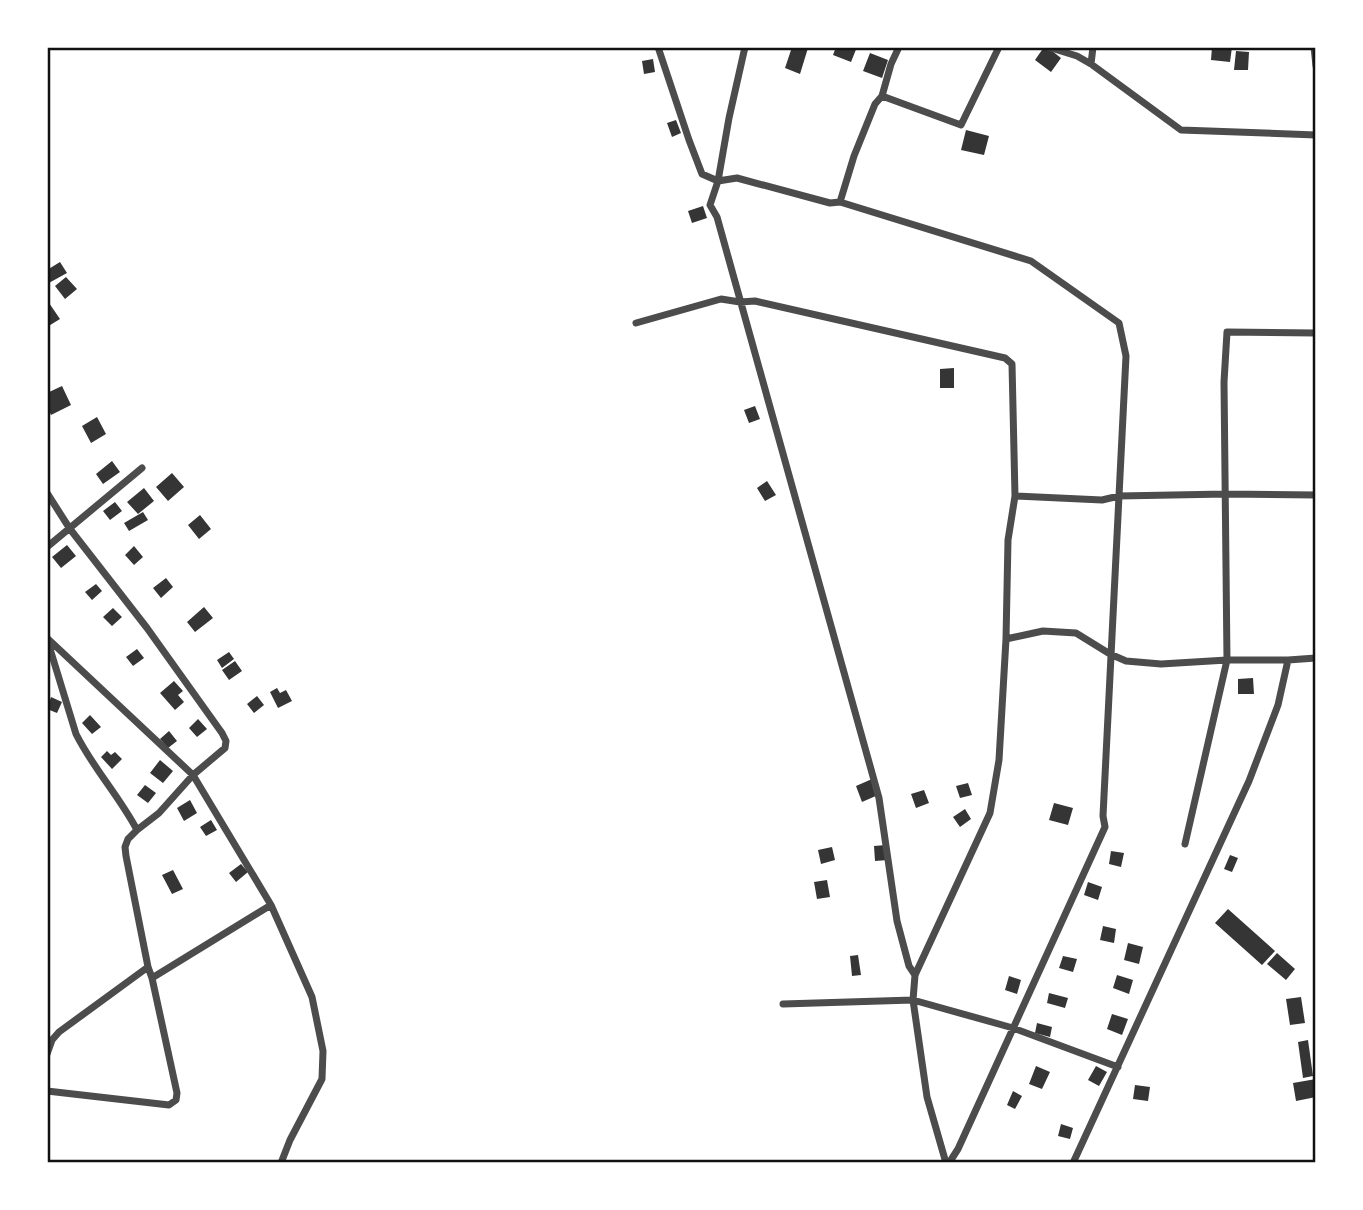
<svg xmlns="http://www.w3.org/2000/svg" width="1363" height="1210" viewBox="0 0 1363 1210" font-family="Arial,sans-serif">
  <rect width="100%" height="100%" fill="#fff"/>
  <path fill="#353535" d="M792,47L808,48L800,74L785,68Z
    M836,47H857L851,62L833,55Z
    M1044,47H1047L1061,58L1051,72L1035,60Z
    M1212,47H1232L1230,62L1211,60Z
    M1236,51L1249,52L1248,70H1234Z
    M870,53L888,60L882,78L863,71Z
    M653,59L655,72L644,74L642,61Z
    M676,120L681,133L672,137L667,123Z
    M966,130L989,136L984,155L961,150Z
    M703,206L707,218L692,223L688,211Z
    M60,262L67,273L47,284V270Z
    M66,277L77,289L65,299L55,286Z
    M47,300L60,319L47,327Z
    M954,368V388H940V369Z
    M62,386L71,405L51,415L47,406V393Z
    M755,406L760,419L749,423L744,410Z
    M97,417L106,434L91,443L82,426Z
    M112,461L120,472L103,484L96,474Z
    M172,473L184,487L168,501L156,487Z
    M767,481L776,495L765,501L757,488Z
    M144,488L154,501L138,514L127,502Z
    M115,502L122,511L110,520L103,511Z
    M143,512L148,520L129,531L124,523Z
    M200,515L211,529L199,539L188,525Z
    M67,545L76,556L61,568L52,557Z
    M134,546L143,557L134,565L125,555Z
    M166,578L173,587L161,598L153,588Z
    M96,584L102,591L92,600L85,592Z
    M204,607L213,618L195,632L187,622Z
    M113,608L122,617L112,626L103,617Z
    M137,649L144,658L133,666L126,657Z
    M229,652L234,659L222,668L217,660Z
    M235,661L242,671L229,680L222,670Z
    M1253,678L1254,694H1238V679Z
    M174,681L183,691L178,695L184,702L175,710L160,693Z
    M277,688L280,693L286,690L292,701L278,708L270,692Z
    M257,696L264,705L254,713L247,704Z
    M51,697L62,702L57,713L47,709Z
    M90,715L101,727L92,734L82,723Z
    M198,719L207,729L197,737L189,728Z
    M169,731L177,741L168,748L160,739Z
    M107,751L111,755L115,752L122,759L112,769L101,757Z
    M160,760L173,771L163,783L150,773Z
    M872,779L878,795L862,802L856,786Z
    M968,783L972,795L960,798L956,786Z
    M145,785L156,793L148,803L137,795Z
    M924,790L929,803L916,808L911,794Z
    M190,800L197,813L184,821L177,808Z
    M1054,803L1073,808L1068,825L1049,820Z
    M965,809L971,819L960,827L953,817Z
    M211,820L217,830L206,836L200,827Z
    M886,845L888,860L875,861L874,846Z
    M832,847L835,860L821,864L818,850Z
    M1111,851L1124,853L1121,867L1109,864Z
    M1230,855L1238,858L1232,872L1224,869Z
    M241,864L248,872L236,882L229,873Z
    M173,870L183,889L172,894L162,875Z
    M827,880L830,897L817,899L814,882Z
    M1088,882L1102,887L1098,900L1084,895Z
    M1228,909L1275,951L1262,965L1215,923Z
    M1103,926L1116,929L1114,943L1100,940Z
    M1128,943L1143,947L1139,964L1124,960Z
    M1277,953L1295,969L1286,980L1267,964Z
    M858,955L861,975L852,976L850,956Z
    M1063,956L1077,959L1073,972L1059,968Z
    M1117,975L1133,980L1129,994L1113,988Z
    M1009,976L1021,980L1017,994L1005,990Z
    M1049,993L1068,998L1065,1008L1047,1003Z
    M1301,997L1305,1023L1290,1025L1286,999Z
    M1112,1014L1128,1019L1122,1035L1107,1029Z
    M1037,1023L1052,1027L1050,1037L1035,1033Z
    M1308,1040L1313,1076L1303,1078L1298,1042Z
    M1036,1066L1050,1072L1042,1089L1029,1084Z
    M1096,1066L1107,1072L1099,1086L1088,1080Z
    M1316,1079V1097L1296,1101L1293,1083Z
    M1135,1085L1150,1087L1148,1101L1133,1099Z
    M1013,1091L1022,1096L1015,1109L1007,1105Z
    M1061,1124L1073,1128L1070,1139L1058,1136Z"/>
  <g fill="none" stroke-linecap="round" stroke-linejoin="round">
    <path stroke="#4c4c4c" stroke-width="7" d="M658,47L689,140L702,174L718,181L737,178L830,203L840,202L1031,261L1119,323L1126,356L1103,816L1105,827L958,1149L949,1163
      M745,47L729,118L718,181L710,205L717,217L879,798L897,921L909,966L915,975
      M1048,47L1077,56L1091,64L1181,130L1316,135
      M1314,47L1316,66
      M1091,64L1093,47
      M882,96L961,125L999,47
      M840,202L854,156L875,104L882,96L891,64L899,47
      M636,323L721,299L740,302L755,301L1005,358L1012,364L1015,496L1008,540L1006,639L999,760L990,813L915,975L913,1000L927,1097L946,1163
      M47,493L70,529L147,628L222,733L226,741L225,748L193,775L159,813L137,830L128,839L125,847L126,856L148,967L152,978L177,1093L176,1100L169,1105L47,1091
      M1015,496L1102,500L1119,496L1226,494L1316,495
      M47,547L142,468
      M47,638L193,775L271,905L312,997L323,1051L322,1079L290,1140L281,1163
      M47,639L76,734C93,768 119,796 137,830
      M1006,639L1043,631L1076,633L1110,654L1126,661L1161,664L1227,660H1288L1316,658
      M1185,844L1227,660L1224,382L1227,332L1316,333
      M152,978L271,905
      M783,1004L913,1000L1013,1028L1118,1067
      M47,1054L52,1040L59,1032L148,967
      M1073,1163L1249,781L1278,705L1288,660"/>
  </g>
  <rect width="1363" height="1210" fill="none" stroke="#ffffff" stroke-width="98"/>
  <rect x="49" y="49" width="1265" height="1112" fill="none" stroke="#111" stroke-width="2.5"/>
</svg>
